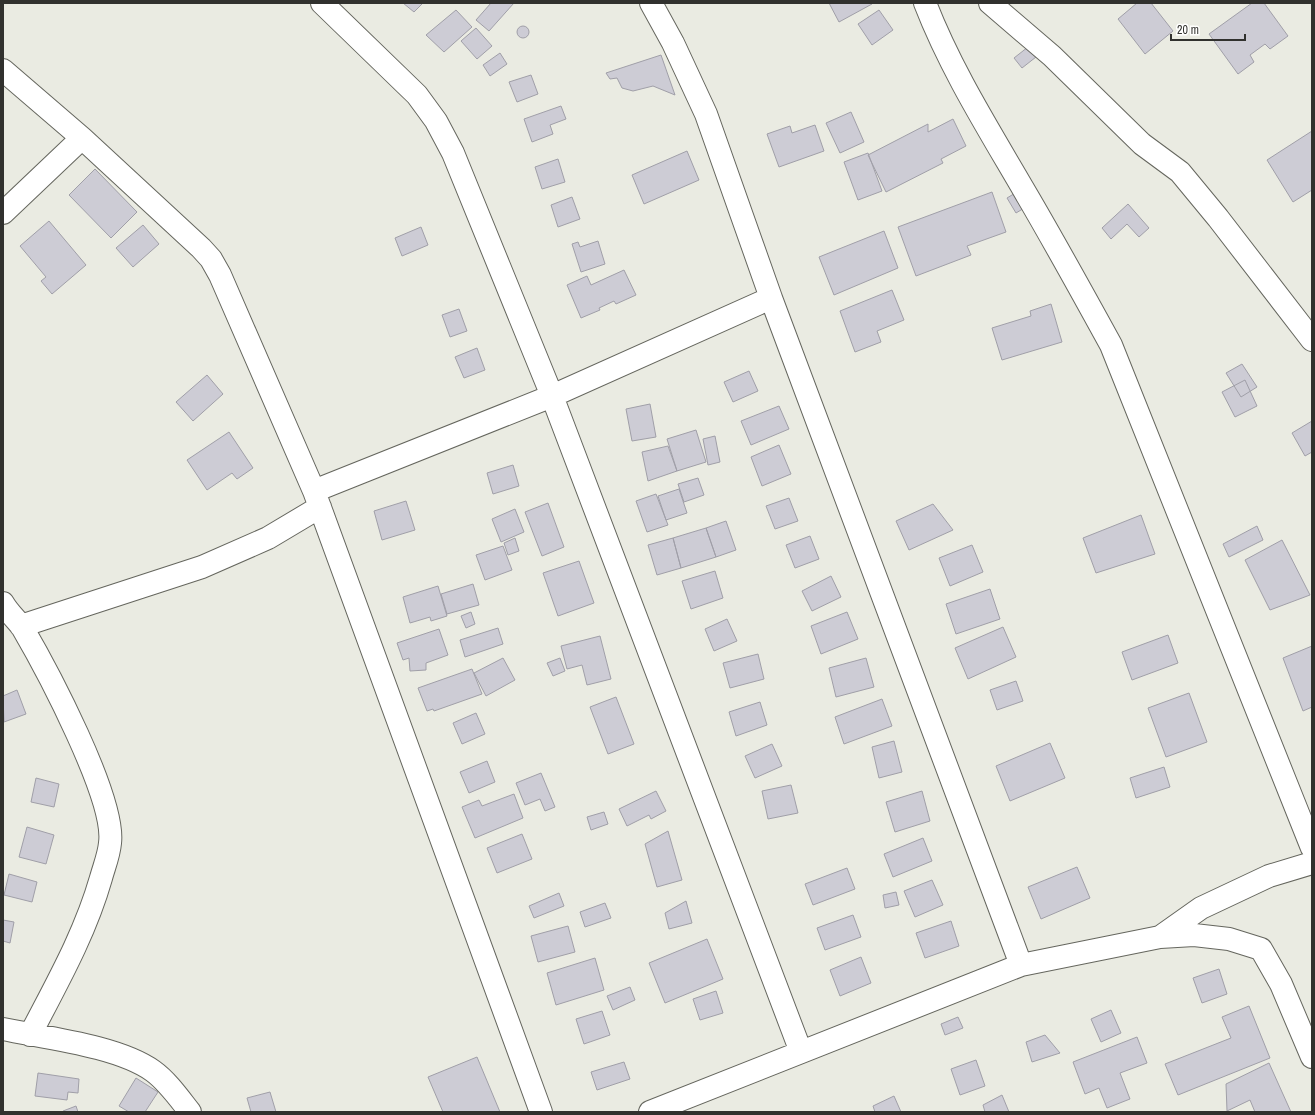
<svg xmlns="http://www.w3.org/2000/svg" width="1315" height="1115" viewBox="0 0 1315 1115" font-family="'Archivo Narrow',sans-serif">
  <rect width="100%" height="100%" fill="#eaebe2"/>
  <path fill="#cdccd5" stroke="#a09fa8" d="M403,3H423L414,12Z
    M491,3H514L489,31L476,20Z
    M829,3H871L872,4L839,22Z
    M1137,3H1151L1173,31L1145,54L1118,19Z
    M1252,3H1264L1288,36L1270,49L1265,44L1250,55L1254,62L1238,74L1209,34Z
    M456,10L472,27L444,52L426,35Z
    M879,10L893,30L872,45L858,24Z
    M517 32a6 6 0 1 1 12 0a6 6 0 1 1-12 0Z
    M476,28L492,46L477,59L461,41Z
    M1028,47L1036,57L1022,68L1014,58Z
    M500,53L507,64L490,76L483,65Z
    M661,55L675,95L653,86L633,91L622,88L617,78L610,79L606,73Z
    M531,75L538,94L517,102L509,82Z
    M561,106L566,119L550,125L553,134L532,142L524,119Z
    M851,112L864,142L840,153L826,123Z
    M953,119L966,146L941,159L943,163L886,192L868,155L928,124V132Z
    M815,125L824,151L779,167L767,134L790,126L792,133Z
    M1312,131V190L1293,202L1267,160Z
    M687,151L699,180L644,204L632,175Z
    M868,153L882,191L858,200L844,162Z
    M558,159L565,182L542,189L535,167Z
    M95,169L137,212L111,238L69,195Z
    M992,192L1006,232L967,246L971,255L916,276L898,227Z
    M1017,192L1026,207L1016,213L1007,198Z
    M572,197L580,219L558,227L551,205Z
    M1128,204L1149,228L1139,237L1127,224L1111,239L1102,228Z
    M49,221L86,265L52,294L41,281L46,277L20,246Z
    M143,225L159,244L133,267L116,248Z
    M421,227L428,245L402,256L395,238Z
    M884,231L898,268L834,295L819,257Z
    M598,241L605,264L581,272L572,244L578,242L580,247Z
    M624,270L636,295L616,304L614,301L599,308L600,310L581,318L567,285L587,276L591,285Z
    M892,290L904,320L877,331L881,342L855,352L840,311Z
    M1051,304L1062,342L1002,360L992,328L1031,316L1030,311Z
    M459,309L467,331L450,337L442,315Z
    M477,348L485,370L464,378L455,357Z
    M1242,364L1257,387L1241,397L1226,373Z
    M749,371L758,391L733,402L724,382Z
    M207,375L223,394L193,421L176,402Z
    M1245,380L1257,406L1235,417L1222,392Z
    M650,404L656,437L632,441L626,409Z
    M779,406L789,429L751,445L741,421Z
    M1312,421V452L1305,456L1292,433Z
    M696,430L706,462L677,471L667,439Z
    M229,432L253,468L237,479L232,473L207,490L187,460Z
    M715,436L720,462L708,465L703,439Z
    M779,445L791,474L762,486L751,457Z
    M668,446L677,471L648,481L642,452Z
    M513,465L519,486L493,494L487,473Z
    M698,478L704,495L684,502L678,484Z
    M679,489L687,513L666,520L658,496Z
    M656,494L668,525L647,532L636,501Z
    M789,498L798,521L775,529L766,506Z
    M406,501L415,530L382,540L374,511Z
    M548,503L564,547L542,556L525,512Z
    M933,504L953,530L909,550L896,521Z
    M515,509L524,532L501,542L492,519Z
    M1141,515L1155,554L1096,573L1083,538Z
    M726,521L736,550L716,557L706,528Z
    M1257,526L1263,540L1229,557L1223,544Z
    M706,528L716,557L681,568L673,538Z
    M810,536L819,559L795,568L786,545Z
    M515,538L519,551L508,555L504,543Z
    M673,538L681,568L657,575L648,545Z
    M1282,540L1310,595L1270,610L1245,560Z
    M972,545L983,572L950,586L939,558Z
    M503,546L512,570L485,580L476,555Z
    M579,561L594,603L558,616L543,573Z
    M715,571L723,598L691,609L682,581Z
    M831,576L841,597L812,611L802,591Z
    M473,584L479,605L447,614L441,594Z
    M438,586L447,616L431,621L430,617L410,623L403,597Z
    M990,589L1000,619L956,634L946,604Z
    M471,612L475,624L466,628L461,616Z
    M847,612L858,639L821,654L811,626Z
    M727,619L737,641L714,651L705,629Z
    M1003,627L1016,657L968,679L955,648Z
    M498,628L503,644L465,657L460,640Z
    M439,629L448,655L426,663V670L410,671L409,658L403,660L397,643Z
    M1168,635L1178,663L1132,680L1122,652Z
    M600,636L611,679L587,685L582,665L567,669L561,646Z
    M1312,646V707L1303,711L1283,658Z
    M758,654L764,679L730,688L723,663Z
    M503,658L515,680L486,696L474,673Z
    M560,658L565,671L553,676L547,663Z
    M866,658L874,687L836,697L829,668Z
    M472,669L482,694L434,711L433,709L427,711L418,688Z
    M1016,681L1023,701L997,710L990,690Z
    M17,690L26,714L4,722L3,696Z
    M1189,693L1207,742L1166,757L1148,708Z
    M616,697L634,744L608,754L590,707Z
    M882,699L892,726L844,744L835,717Z
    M760,702L767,725L736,736L729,712Z
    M476,713L485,734L462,744L453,723Z
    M894,741L902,772L879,778L872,747Z
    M1050,743L1065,778L1010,801L996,766Z
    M772,744L782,766L755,778L745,756Z
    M487,761L495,782L469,793L460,772Z
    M1164,767L1170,787L1136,798L1130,778Z
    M541,773L555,807L545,811L540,799L525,805L516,783Z
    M36,778L59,784L54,807L31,802Z
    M791,785L798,813L768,819L762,791Z
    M656,791L666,811L651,819L649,815L627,826L619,809Z
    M922,791L930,821L895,832L886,802Z
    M514,794L523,818L475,838L462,807L479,800L482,806Z
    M604,812L608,824L591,830L587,817Z
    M27,827L54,835L46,864L19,857Z
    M668,831L682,880L657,887L645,844Z
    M522,834L532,859L497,873L487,848Z
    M923,838L932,861L893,877L884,854Z
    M1077,867L1090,898L1041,919L1028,887Z
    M847,868L855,889L813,905L805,884Z
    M9,874L37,882L32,902L4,895Z
    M932,880L943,905L915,917L904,891Z
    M896,892L899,905L885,908L883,895Z
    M559,893L564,906L534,918L529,906Z
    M686,901L692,923L669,929L665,913Z
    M605,903L611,918L585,927L580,912Z
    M853,915L861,937L825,950L817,928Z
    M3,920L14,922L10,943L3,941Z
    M951,921L959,946L925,958L916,933Z
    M568,926L575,952L538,962L531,936Z
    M707,939L723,979L665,1003L649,963Z
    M861,957L871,983L840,996L830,970Z
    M595,958L604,990L556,1005L547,973Z
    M1219,969L1227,994L1202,1003L1193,978Z
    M630,987L635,1000L613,1010L607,996Z
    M716,991L723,1013L700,1020L693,999Z
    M1249,1006L1270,1058L1178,1095L1165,1064L1231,1038L1222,1017Z
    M1111,1010L1121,1033L1101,1042L1091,1019Z
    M602,1011L610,1035L584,1044L576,1019Z
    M958,1017L963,1028L945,1035L941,1024Z
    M1045,1035L1060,1053L1032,1062L1026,1042Z
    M1137,1037L1147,1063L1120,1073L1130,1099L1107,1108L1099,1088L1085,1094L1073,1062Z
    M477,1057L500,1112H443L428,1077Z
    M976,1060L985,1086L960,1095L951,1069Z
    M624,1062L630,1079L597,1090L591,1072Z
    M1269,1063L1291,1112H1255L1250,1100L1227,1111L1226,1084Z
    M38,1073L79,1079L78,1093L68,1092L67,1100L35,1096Z
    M136,1078L158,1092L145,1112H129L119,1106Z
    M270,1092L276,1112H251L247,1098Z
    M1002,1095L1009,1112H985L983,1105Z
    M894,1096L901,1112H875L873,1106Z
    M76,1106L78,1112H63V1111Z"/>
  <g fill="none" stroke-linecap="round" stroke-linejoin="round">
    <defs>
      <path id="minor" d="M322,3L417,95L436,121L453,153L552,396L801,1052
        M651,3L673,43L706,114L771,298
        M925,3C951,70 989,130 1025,192C1055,243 1083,294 1111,345L1312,848
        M990,3L1052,56L1142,144L1180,172L1218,218L1312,340
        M3,70L82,138L201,248L211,259L220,275L314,491L541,1112
        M3,213L82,138
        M314,491L552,396L771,298L1021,965
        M3,603C8,612 16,619 22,627C46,668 116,799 110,843C109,855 104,867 101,878C85,934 57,983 30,1035
        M21,626L202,567L268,538L320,507
        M1160,937L1201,908L1269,876L1312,863
        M3,1029C46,1038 118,1046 153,1071C167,1081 179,1098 190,1112
        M650,1112L1021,965L1160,937L1194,935L1229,939L1261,949L1281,984L1312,1057"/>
    </defs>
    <use href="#minor" stroke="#65665e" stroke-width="24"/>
    <use href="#minor" stroke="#fff" stroke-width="22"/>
  </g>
  <rect width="1315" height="1115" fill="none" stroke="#31312e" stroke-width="8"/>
  <path d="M1171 34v6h74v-6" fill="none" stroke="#31312e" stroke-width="2"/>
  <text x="1177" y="34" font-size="12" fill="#31312e" stroke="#fffffe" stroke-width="3" paint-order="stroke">20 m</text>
</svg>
